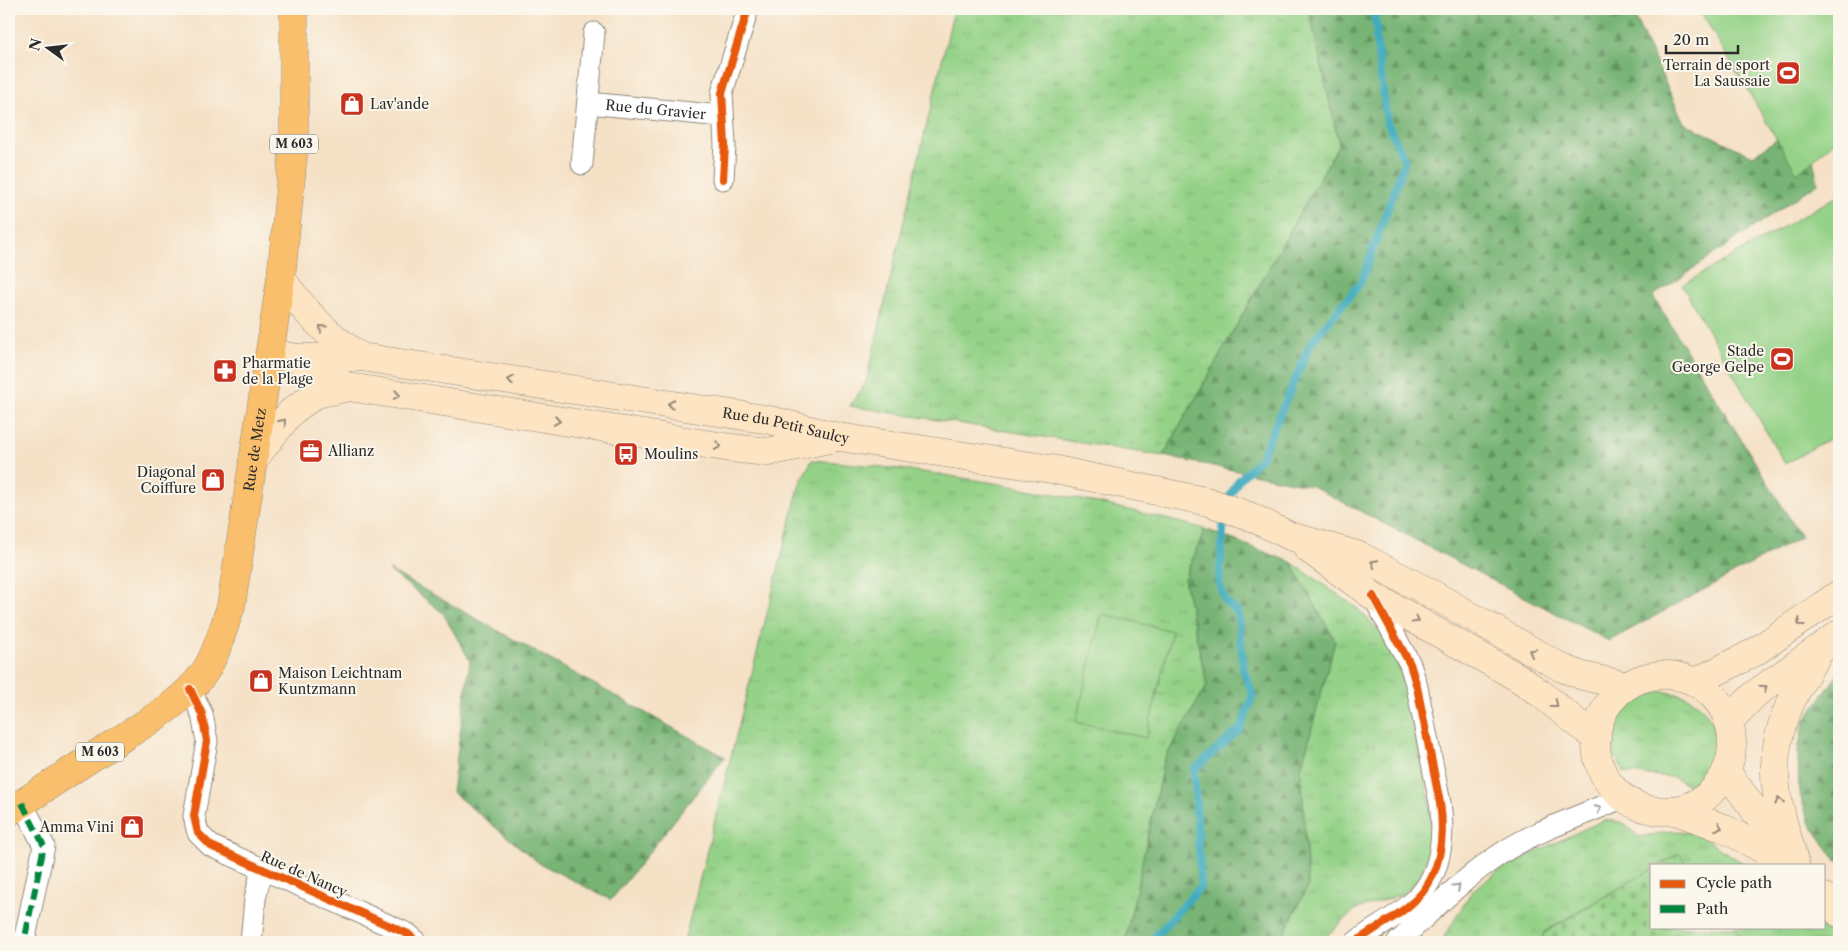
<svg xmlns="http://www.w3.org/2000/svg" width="1848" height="951" viewBox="0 0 1848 951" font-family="'Libre Caslon Text',serif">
  <defs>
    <pattern id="grass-tufts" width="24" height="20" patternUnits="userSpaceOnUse" patternTransform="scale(1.25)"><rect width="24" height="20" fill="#94d287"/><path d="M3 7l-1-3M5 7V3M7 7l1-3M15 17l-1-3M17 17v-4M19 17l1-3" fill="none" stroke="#80b475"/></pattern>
    <pattern id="forest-firs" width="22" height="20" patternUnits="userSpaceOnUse" patternTransform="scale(1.25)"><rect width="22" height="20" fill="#77b474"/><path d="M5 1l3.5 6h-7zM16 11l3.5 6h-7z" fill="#62935f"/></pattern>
    <pattern id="cemetery-stones" width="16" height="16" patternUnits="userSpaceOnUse" patternTransform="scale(1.25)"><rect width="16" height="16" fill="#94d287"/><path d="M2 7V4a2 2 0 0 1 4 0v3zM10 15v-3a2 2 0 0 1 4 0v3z" fill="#80b475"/></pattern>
  </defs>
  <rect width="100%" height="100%" fill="#fbf7ec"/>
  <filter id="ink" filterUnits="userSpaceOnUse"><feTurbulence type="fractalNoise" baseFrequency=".02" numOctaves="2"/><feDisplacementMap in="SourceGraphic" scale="10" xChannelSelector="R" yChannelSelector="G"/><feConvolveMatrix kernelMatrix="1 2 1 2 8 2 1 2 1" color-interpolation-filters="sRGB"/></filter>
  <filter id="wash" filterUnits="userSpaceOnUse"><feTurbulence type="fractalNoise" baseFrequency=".0096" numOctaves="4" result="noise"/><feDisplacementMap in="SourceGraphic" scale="20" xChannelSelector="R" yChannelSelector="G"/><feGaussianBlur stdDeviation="1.12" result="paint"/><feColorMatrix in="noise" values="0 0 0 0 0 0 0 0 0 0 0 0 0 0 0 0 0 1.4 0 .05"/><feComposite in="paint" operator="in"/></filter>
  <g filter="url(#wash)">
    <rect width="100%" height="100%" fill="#f5e1c6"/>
    <path fill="url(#grass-tufts)" stroke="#607e59" d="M954,9H1309L1339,144L1163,456L850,406L866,382Z
      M812,460C945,471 1077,495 1205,529L1184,579L1207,685L1164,760L1125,942H684L800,483Z
      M1291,562L1357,608L1387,639L1403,675L1430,803L1432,841L1420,878L1403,894L1355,910L1320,942H1280L1308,885L1301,769L1335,641Z
      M1662,691C1671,693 1681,694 1689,698C1726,719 1722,763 1689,786L1673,777L1625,773C1622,768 1618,762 1615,756C1613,752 1614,746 1614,741C1614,711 1638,698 1662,691Z
      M1604,820L1622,822L1639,837L1673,831L1693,832L1746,865H1687L1679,853L1659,865H1652V869L1544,932L1542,942H1441L1472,891L1505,866Z
      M1735,927H1823L1836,942H1746Z"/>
    <path fill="url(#forest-firs)" stroke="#517050" d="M1309,9H1631L1684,123L1753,156L1804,119L1818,183L1653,296L1801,537L1609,641L1312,486L1163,456L1339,144Z
      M1205,529L1291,562L1335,641L1301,769L1308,885L1280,942H1125L1164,760L1207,685L1184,579Z
      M389,570L725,757L611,900L539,863L452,792L470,661L443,613Z
      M1839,673V861H1836L1809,822L1799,792L1798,751L1804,721Z"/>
    <path fill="url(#cemetery-stones)" stroke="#607e59" d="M1679,853L1687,865H1659Z
      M1652,869V927H1735L1746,942H1542L1544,933Z"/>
    <path fill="#94d287" stroke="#607e59" d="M1699,9H1839V138L1797,173Z
      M1839,195V433L1785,464L1682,285Z
      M1102,614L1172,631L1146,738L1076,722Z"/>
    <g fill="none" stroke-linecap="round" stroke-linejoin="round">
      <path stroke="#3facbe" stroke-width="8" d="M1150,942L1201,886L1194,770L1241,728L1253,695L1244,672L1238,612L1225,601L1219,583L1225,506L1238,481L1261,458L1311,343L1361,282L1405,161L1387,122L1376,38L1377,29L1372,9"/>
    </g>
  </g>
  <g filter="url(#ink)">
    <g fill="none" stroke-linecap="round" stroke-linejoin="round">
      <defs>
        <g id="street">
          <path id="s1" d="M588,103L722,116"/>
          <path d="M582,164L594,33"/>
          <path d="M723,179L725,145L722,93L748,9"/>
          <path d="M190,689L202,714L207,741L194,816L198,833L211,846L408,934L417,942"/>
          <path d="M22,803L44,846L24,942"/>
          <path d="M251,942L255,899L262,868"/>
          <path d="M1356,942C1374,928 1396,918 1413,902C1441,878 1445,837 1440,803L1417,687L1410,664L1373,596"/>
          <path d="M1398,942C1430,913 1460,881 1496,857C1534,830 1581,817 1623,797"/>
        </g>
        <g id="secondary">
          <path d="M281,278C303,310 327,336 361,357"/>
          <path id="s2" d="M270,353L296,358L361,357L770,420L839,437L1051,469L1209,502L1249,516L1290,536L1360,556L1434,595L1562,668L1583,676L1627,686"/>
          <path d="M296,358L322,375L349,387L731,448L768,452L833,438"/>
          <path d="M253,460L291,412L316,394L349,387"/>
          <path d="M1307,548L1373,596L1517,677L1540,693L1597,739"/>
          <circle cx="1664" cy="743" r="68"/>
          <path d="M1696,682L1755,652L1839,594"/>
          <path d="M1729,721L1755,694L1839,634"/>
          <path d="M1726,771L1788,856"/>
          <path d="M1673,810L1723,828L1793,865"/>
          <path d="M1795,865C1789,840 1779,813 1776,787C1769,733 1795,690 1823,646"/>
          <path d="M1824,897L1839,913"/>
        </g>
        <g id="primary">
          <path id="s3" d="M9,812C42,790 75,768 108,747C140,726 181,705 204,673C217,653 223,629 231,606L281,278L294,145V9"/>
        </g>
      </defs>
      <use href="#street" stroke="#908678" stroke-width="23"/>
      <use href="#secondary" stroke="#908678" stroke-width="29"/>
      <use href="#primary" stroke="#908678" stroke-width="29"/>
      <use href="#street" stroke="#fff" stroke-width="21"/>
      <use href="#secondary" stroke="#fde5c4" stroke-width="28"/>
      <use href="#primary" stroke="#f9bf6c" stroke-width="28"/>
      <path stroke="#00873e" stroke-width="6" stroke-dasharray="12 6" stroke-linecap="butt" d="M22,803L44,846L24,942"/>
      <defs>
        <path id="cycleway" d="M723,179L725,145L722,93L748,9
          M190,689L202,714L207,741L194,816L198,833L211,846L408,934L417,942
          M1356,942C1374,928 1396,918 1413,902C1441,878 1445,837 1440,803L1417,687L1410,664L1373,596"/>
      </defs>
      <use href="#cycleway" stroke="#fbf7ec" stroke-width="11"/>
      <use href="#cycleway" stroke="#e8590c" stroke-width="8"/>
    </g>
    <defs><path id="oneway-chevron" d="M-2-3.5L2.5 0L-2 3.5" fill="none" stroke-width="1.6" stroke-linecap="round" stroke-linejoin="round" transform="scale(1.25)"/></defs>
    <g stroke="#948878">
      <use href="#oneway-chevron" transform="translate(322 328) rotate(-138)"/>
      <use href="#oneway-chevron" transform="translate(511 380) rotate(-171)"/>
      <use href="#oneway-chevron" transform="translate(397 395) rotate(10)"/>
      <use href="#oneway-chevron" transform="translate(671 404) rotate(-171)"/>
      <use href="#oneway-chevron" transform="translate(557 421) rotate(9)"/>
      <use href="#oneway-chevron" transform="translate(283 422) rotate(-52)"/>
      <use href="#oneway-chevron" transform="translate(718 446) rotate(9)"/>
      <use href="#oneway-chevron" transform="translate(1374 563) rotate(-152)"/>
      <use href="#oneway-chevron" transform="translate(1416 620) rotate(29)"/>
      <use href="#oneway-chevron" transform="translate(1800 623) rotate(144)"/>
      <use href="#oneway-chevron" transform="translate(1532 652) rotate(-151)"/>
      <use href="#oneway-chevron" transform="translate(1764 688) rotate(-35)"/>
      <use href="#oneway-chevron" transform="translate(1555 704) rotate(38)"/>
      <use href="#oneway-chevron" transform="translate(1779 801) rotate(-104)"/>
      <use href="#oneway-chevron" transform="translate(1719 827) rotate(22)"/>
    </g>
    <g stroke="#a0a0a0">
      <use href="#oneway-chevron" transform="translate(1598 809) rotate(-25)"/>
      <use href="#oneway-chevron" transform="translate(1457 887) rotate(-43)"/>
    </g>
  </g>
  <defs>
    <symbol id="stadium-square" viewBox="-11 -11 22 22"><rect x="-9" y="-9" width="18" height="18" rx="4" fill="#c8321e" stroke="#fbf7ec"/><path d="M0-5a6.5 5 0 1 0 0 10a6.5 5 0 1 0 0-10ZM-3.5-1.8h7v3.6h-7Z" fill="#fff"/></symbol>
    <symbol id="shop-square" viewBox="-11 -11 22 22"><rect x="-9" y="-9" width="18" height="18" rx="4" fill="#c8321e" stroke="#fbf7ec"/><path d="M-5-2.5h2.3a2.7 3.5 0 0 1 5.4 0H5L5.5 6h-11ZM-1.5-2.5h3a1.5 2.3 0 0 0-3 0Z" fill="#fff"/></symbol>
    <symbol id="pharmacy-square" viewBox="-11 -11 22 22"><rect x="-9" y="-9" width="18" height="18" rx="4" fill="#c8321e" stroke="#fbf7ec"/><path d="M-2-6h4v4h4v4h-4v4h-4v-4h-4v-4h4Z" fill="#fff"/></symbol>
    <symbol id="office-square" viewBox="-11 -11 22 22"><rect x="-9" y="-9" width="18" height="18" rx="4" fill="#c8321e" stroke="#fbf7ec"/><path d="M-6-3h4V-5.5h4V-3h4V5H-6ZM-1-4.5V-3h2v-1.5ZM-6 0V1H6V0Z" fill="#fff"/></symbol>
    <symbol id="bus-square" viewBox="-11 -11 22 22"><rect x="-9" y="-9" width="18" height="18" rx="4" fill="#c8321e" stroke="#fbf7ec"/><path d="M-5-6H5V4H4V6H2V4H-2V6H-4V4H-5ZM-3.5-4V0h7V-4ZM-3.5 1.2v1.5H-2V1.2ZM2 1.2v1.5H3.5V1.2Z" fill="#fff"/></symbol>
  </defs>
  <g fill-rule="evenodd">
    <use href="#stadium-square" x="1774" y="59" width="28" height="28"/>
    <use href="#shop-square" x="338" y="90" width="28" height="28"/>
    <use href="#stadium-square" x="1768" y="345" width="28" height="28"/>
    <use href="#pharmacy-square" x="211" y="357" width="28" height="28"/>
    <use href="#office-square" x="297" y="437" width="28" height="28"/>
    <use href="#bus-square" x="612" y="440" width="28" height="28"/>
    <use href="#shop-square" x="199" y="466" width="28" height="28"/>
    <use href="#shop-square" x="247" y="667" width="28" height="28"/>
    <use href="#shop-square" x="118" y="813" width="28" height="28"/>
  </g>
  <g text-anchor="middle" stroke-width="4" stroke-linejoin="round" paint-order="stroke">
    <g fill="#fbf7ec" stroke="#696865" stroke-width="1">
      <rect x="270" y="134.5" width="48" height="19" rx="4"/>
      <rect x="76" y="742.5" width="48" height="19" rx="4"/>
    </g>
    <g font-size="12" font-weight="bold" fill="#2b2b2b">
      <text x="294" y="148">M 603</text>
      <text x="100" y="756">M 603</text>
    </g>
    <g font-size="14" fill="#2b2b2b" stroke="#fbf7ec" text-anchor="start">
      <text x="1770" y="70" text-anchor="end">Terrain de sport<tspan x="1770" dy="16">La Saussaie</tspan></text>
      <text x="370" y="109">Lav'ande</text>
      <text x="1764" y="356" text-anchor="end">Stade<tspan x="1764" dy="16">George Gelpe</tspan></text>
      <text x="242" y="368">Pharmatie<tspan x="242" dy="16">de la Plage</tspan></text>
      <text x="328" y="456">Allianz</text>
      <text x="644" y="459">Moulins</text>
      <text x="196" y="477" text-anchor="end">Diagonal<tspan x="196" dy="16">Coiffure</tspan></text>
      <text x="278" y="678">Maison Leichtnam<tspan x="278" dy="16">Kuntzmann</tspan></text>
      <text x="114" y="832" text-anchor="end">Amma Vini</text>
    </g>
    <g font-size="14" fill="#2b2b2b" stroke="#fbf7ec">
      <text dy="5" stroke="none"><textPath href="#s1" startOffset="68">Rue du Gravier</textPath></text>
      <text dy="5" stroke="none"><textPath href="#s2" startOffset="522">Rue du Petit Saulcy</textPath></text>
      <text dy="5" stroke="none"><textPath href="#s3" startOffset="471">Rue de Metz</textPath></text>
      <text transform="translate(304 874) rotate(24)" y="5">Rue de Nancy</text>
    </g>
  </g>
  <rect width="1848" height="951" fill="none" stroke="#fbf7ec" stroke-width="30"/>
  <rect x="1650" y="864" width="175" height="65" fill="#fbf7ec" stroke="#a8a59f"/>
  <rect x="1660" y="880" width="25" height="8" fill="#e8590c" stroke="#a8a59f"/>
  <text x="1696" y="888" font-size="15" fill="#2b2b2b">Cycle path</text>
  <rect x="1660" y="905" width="25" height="8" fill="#00873e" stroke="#a8a59f"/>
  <text x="1696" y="914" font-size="15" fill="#2b2b2b">Path</text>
  <g transform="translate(48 48) rotate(285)" stroke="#fbf7ec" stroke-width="4" paint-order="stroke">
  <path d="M0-4L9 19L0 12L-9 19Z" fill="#2b2b2b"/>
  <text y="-8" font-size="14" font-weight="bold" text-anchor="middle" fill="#2b2b2b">N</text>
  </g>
  <path d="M1666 45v8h72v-8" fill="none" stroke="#2b2b2b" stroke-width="2.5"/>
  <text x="1673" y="45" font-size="15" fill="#2b2b2b" stroke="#fbf7ec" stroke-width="4" paint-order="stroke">20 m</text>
</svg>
